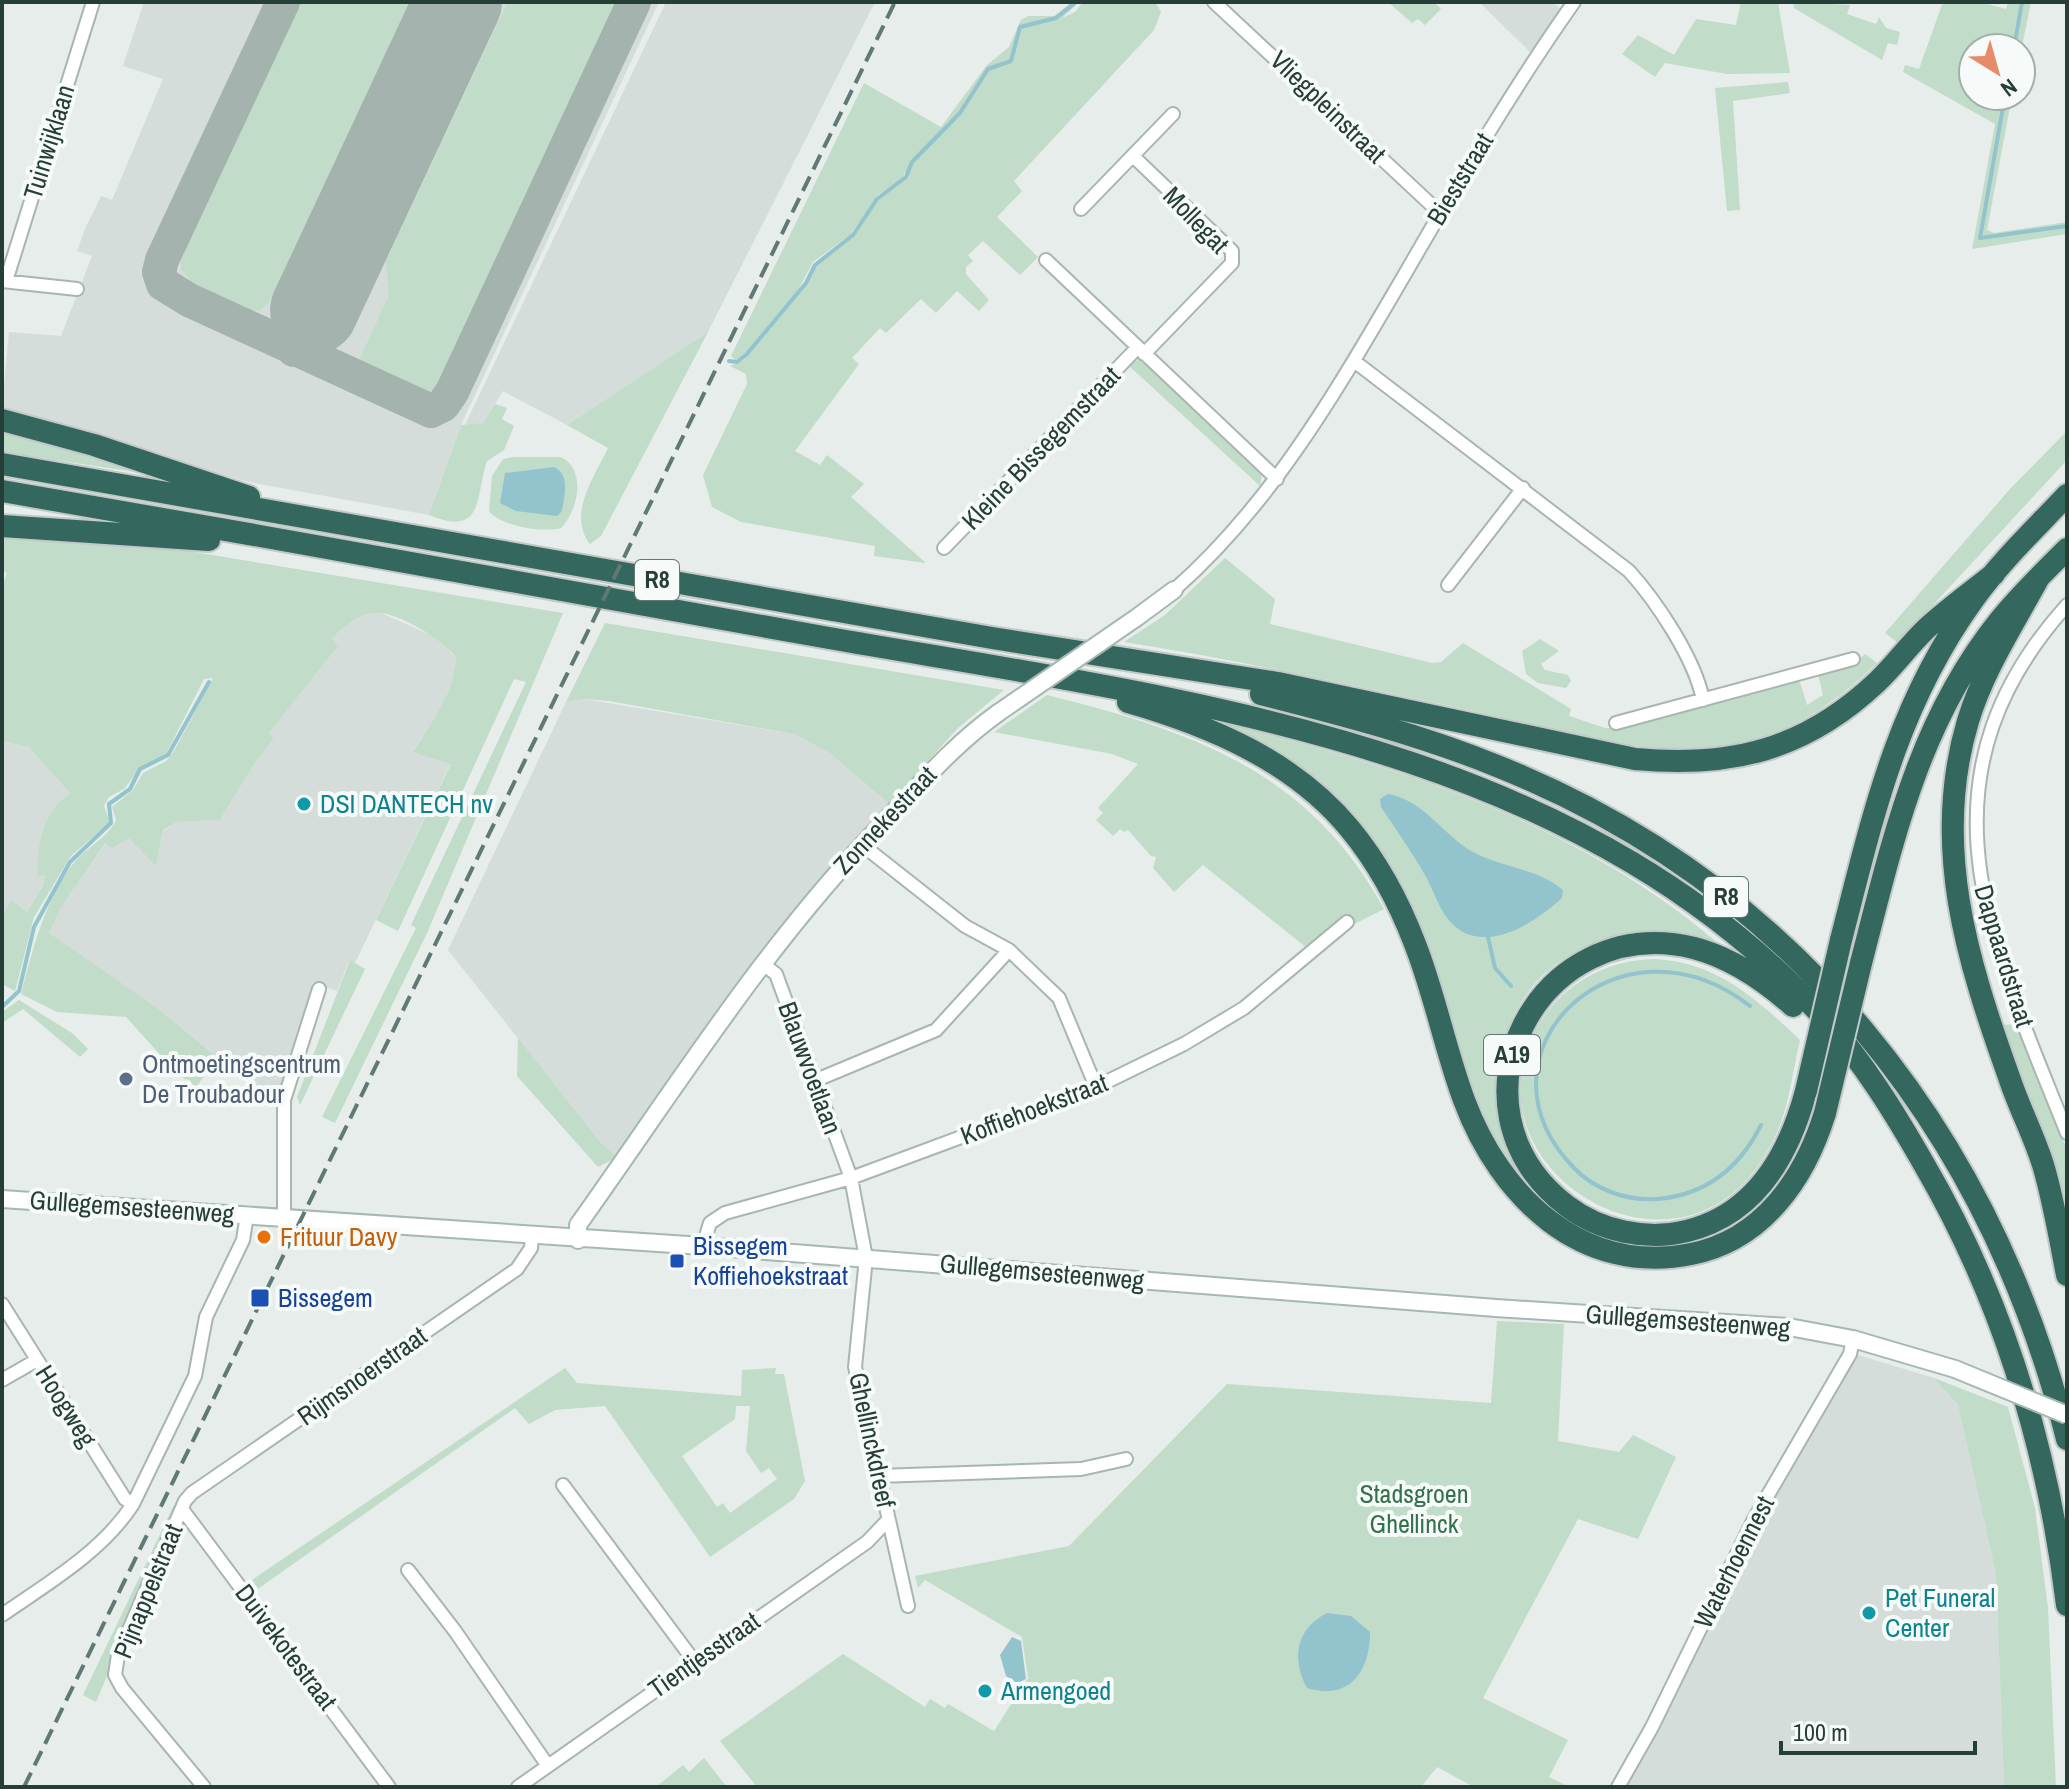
<svg xmlns="http://www.w3.org/2000/svg" width="2069" height="1789" viewBox="0 0 2069 1789" font-family="'Archivo Narrow',sans-serif">
  <rect width="100%" height="100%" fill="#e6edea"/>
  <path fill="#d4ddd9" d="M144,2H659L461,425L429,515L249,482L2,409L9,332L61,336L92,256L77,251L85,229L101,196L112,200L163,79L123,66Z
    M666,2H875L708,332L567,425L503,391L483,423L464,427Z
    M1479,2H1551L1561,9L1531,53Z
    M379,612L438,638L456,658L455,673L441,708L413,751L451,763L355,963L349,961L337,991L313,983L278,1099L261,1093L156,1007L48,933L60,909L106,842L129,837L156,865L163,831L177,822L220,820L256,761L274,739L268,734L337,647L332,638L353,618Z
    M584,699L794,734L830,753L889,804L776,936L617,1157L601,1143L448,950L566,702Z
    M2,741L29,747L72,794L39,877L45,875L43,886L27,912L11,901L2,917Z
    M1858,1355L1934,1378L1958,1405L1996,1574L2004,1787H1625L1767,1511Z"/>
  <path fill="#c1dcc9" fill-rule="evenodd" d="M295,2H409L269,302L260,310L247,312L198,290L181,269V250Z
    M508,2H622L445,383L431,394H422L358,363L389,295L386,261Z
    M1072,2H1079L1062,18L1075,12L1083,2H1155L1161,12L1154,30L1014,181L1022,191L997,217L1038,257L1020,275L983,241L968,255L973,261L966,267V274L989,300L979,311L957,291L936,313L921,299L886,333L880,328L852,358L859,364L795,451L820,465L827,455L864,484L851,497L926,563L874,556L875,546L741,522L712,507L703,475L747,384L746,374L730,366L744,360L804,288L818,262L852,238L877,200L909,177L905,172L902,179L878,195L850,235L813,262L798,290L742,357L735,360L731,356L864,83L941,127L987,65L1009,47L1021,20L1028,16H1054Z
    M1388,2H1434L1441,9L1425,25L1418,19L1412,23Z
    M1741,2H1778L1790,73L1727,74L1665,63L1655,77L1622,54L1638,35L1674,55L1696,19L1736,25Z
    M1793,2L1850,5L1847,14L1876,24L1879,17L1886,28L1900,32L1897,45L1888,43L1882,60L1794,8Z
    M1943,2H1980L2006,9L2008,2H2031L2021,51V48H1973V96H2012L1987,230L1994,233L2067,222V234L1972,249L1995,124L1903,72L1905,65L1919,69Z
    M1788,82L1790,93L1733,101L1740,210L1727,211L1715,88Z
    M708,332L601,536L590,544C567,514 594,478 608,448L567,425Z
    M1138,360L1145,363L1262,474L1260,486L1128,365Z
    M495,404L507,408L502,419L514,426L504,450L487,461C475,496 485,538 429,515L461,425L483,423Z
    M2067,431V460L1898,643L1885,633L2010,489Z
    M2,432L155,475L2,452Z
    M514,457H561C587,470 578,511 561,528C543,533 500,526 489,511L492,476L503,459Z
    M2,538L182,550L563,613L427,933L335,1123L322,1117L416,928L411,925L526,682L514,679L398,931L376,920L451,764L413,752C431,723 454,693 456,658C446,641 394,610 375,613C356,615 346,625 332,638L338,646L269,733L274,739L256,761L220,820L177,822L163,830L156,866L129,838L112,848L105,843L60,909L49,933L156,1007L218,1058L195,1088L190,1080L184,1079L178,1066L172,1068L126,1017L57,1012L21,994C33,948 44,904 72,865C85,848 108,838 116,820L112,807L133,790L143,773L166,761L174,751L213,678L204,679L166,754L141,767L124,789L109,797L104,806L110,822L71,856L34,917L15,991L2,984V917L11,900L27,912L43,886L45,875L38,877C36,849 43,808 71,794L29,747L2,741V586L7,573L2,570Z
    M1225,558L1275,599L1270,624L1432,663L1441,662L1463,643L1571,709L1569,716L1605,728H1616L1799,679L1807,705L1823,695L1818,674L1854,664L1865,654L1877,663C1838,701 1792,733 1737,744C1648,761 1556,729 1469,710C1355,686 1240,660 1124,642L1165,615Z
    M605,623L1004,690L958,728L889,804L830,753L794,734L609,701L584,699L566,702Z
    M1540,639L1559,651L1541,664L1545,670L1568,675L1571,681L1566,688L1538,683L1526,674L1522,651Z
    M1047,695C1190,731 1309,770 1384,909L1307,948L1203,865L1174,892L1153,868L1156,857L1151,856L1128,830L1124,832L1120,829L1113,836L1096,820L1103,813L1098,808L1138,764L1112,754L994,732Z
    M1230,725C1405,768 1580,825 1719,944C1689,936 1660,929 1629,934C1510,953 1466,1075 1522,1174L1519,1177C1479,1120 1462,1057 1443,992C1415,897 1371,815 1288,758C1269,746 1248,736 1230,725Z
    M1654,959C1716,962 1756,998 1800,1040C1790,1082 1790,1112 1767,1152C1675,1312 1440,1156 1548,1011C1574,978 1612,960 1654,959Z
    M350,960L365,969L300,1105L297,1097Z
    M19,1000L72,1033L88,1049L80,1057L23,1009L2,1023V1012Z
    M2016,1024L2067,1150V1244L2057,1195L2004,1025Z
    M518,1038L601,1143L617,1157L598,1167L517,1076Z
    M1497,1321L1564,1324L1558,1441L1619,1452L1633,1435L1676,1457L1638,1539L1578,1519L1483,1698L1568,1740L1549,1777L1570,1787H1474L1437,1767L1421,1787H757L720,1741L843,1654L925,1707L930,1699L945,1708L948,1704L994,1731L1028,1678L1022,1637L925,1580L918,1588L915,1576L1069,1546L1227,1384L1491,1403Z
    M565,1368L577,1383L741,1396L742,1370L776,1368L775,1374H784L805,1481L794,1499L710,1557L605,1406L555,1410L529,1424L515,1408L249,1595L243,1586ZM736,1406H750L746,1451L761,1473L769,1468L777,1479L730,1513L723,1503L717,1507L682,1456L735,1419Z
    M1934,1378L2008,1407L2035,1508L2048,1608L2056,1787H2004L1996,1574L1958,1405Z
    M174,1505L178,1507L96,1702L83,1695Z
    M704,1758L727,1787H656L683,1765L689,1772Z"/>
  <path fill="#93c3cd" d="M554,467C571,475 564,496 562,511L557,516L516,511L500,503L505,473Z
    M1388,794C1426,801 1441,834 1473,852C1503,868 1536,868 1563,890L1562,898C1534,924 1479,959 1448,919C1438,907 1433,889 1425,875C1412,852 1396,830 1381,807L1380,799Z
    M1327,1613L1351,1616L1370,1632C1370,1672 1349,1701 1307,1688C1291,1658 1296,1629 1327,1613Z
    M1012,1637L1021,1641L1026,1679L1017,1683L1006,1676L1000,1655Z"/>
  <g fill="none" stroke-linecap="round" stroke-linejoin="round">
    <path stroke="#93c3cd" stroke-width="4" d="M2014,48L2022,2
      M2005,96L1980,238L2067,226
      M729,361L737,362L746,355L806,283L815,265L853,235L877,199L906,177L912,162L960,113L988,69L1011,61L1020,27L1056,18L1076,2
      M1488,937L1495,968L1511,986
      M1750,1006C1618,903 1463,1054 1574,1168C1595,1190 1627,1201 1657,1199C1706,1195 1740,1167 1761,1125
      M2,1007L19,991L34,927L70,862L111,823L109,804L130,789L140,769L168,755L209,682"/>
    <path stroke="#a4b3ae" stroke-width="34" d="M283,2L162,260L159,272L163,284L189,300L431,411L443,405L452,392L634,2
      M294,350L314,310"/>
    <path stroke="#a4b3ae" stroke-width="88" d="M314,310L458,2"/>
    <defs>
      <path id="street" d="M1214,2L1440,213
        M1134,157L1232,251V263L1144,354
        M1081,209L1173,114
        M1046,260L1277,479
        M2,281L77,289
        M6,281L93,2
        M1354,361L1629,571C1657,602 1695,659 1703,700
        M944,548L1137,348
        M1448,585L1523,488
        M1174,590C1274,502 1338,388 1405,274C1458,182 1512,90 1574,2
        M2067,605C1909,781 1991,943 2067,1133
        M1616,723L1853,659
        M861,844L965,926L1009,950L1059,998L1096,1087
        M763,964L776,974L851,1178L866,1258L855,1367L908,1606
        M814,1081L936,1030L1009,950
        M284,1217V1100L319,989
        M703,1246L710,1223L725,1213L851,1178L1096,1087L1184,1044L1244,1008L1347,922
        M2,1304L125,1499L133,1504
        M2,1380L37,1360
        M878,1476L1081,1469L1126,1459
        M563,1485L694,1661
        M182,1509L389,1787
        M408,1570L455,1631L548,1766
        M2,1615C47,1584 103,1551 133,1504L195,1376L206,1317L243,1240L247,1215
        M204,1787L122,1688L115,1675L118,1655L185,1501L192,1493L517,1269L531,1248L532,1236
        M518,1787L867,1542L888,1520
        M1618,1787L1652,1727L1754,1519L1850,1354L1853,1339"/>
      <path id="secondary" d="M1136,618L1174,590
        M2,1199L703,1246L1496,1308L1789,1327L1853,1339L1955,1369
        M578,1240V1225C677,1086 768,940 888,818C923,781 956,743 998,713"/>
      <path id="highway" d="M2,420L94,445L249,497
        M2,464L992,638L1278,683L1635,759C1731,768 1805,750 1877,682C1895,665 1909,645 1927,628C1948,609 1971,592 1994,574
        M2,491C278,538 553,589 829,638C1176,699 1571,741 1823,1017C1863,1061 1896,1115 1925,1166C2004,1302 2048,1449 2067,1605
        M2,526L209,540
        M2038,579C2013,625 1983,671 1968,721C1931,845 1967,960 2009,1077C2019,1108 2035,1137 2044,1168C2054,1203 2060,1239 2067,1275
        M1261,694C1340,714 1421,735 1497,766C1795,885 1990,1132 2067,1439
        M1128,702C1211,726 1294,761 1350,829C1379,864 1399,902 1415,944C1435,995 1445,1049 1464,1100C1500,1197 1582,1276 1691,1254C1763,1240 1805,1178 1825,1113
        M1841,940C1873,816 1896,707 1973,600C2000,562 2035,529 2067,495
        M1861,963C1893,840 1918,722 2000,620C2020,595 2044,572 2067,549
        M1793,1006C1764,980 1732,958 1694,948C1538,910 1437,1107 1567,1206C1600,1231 1646,1241 1687,1231C1756,1214 1789,1155 1806,1091"/>
    </defs>
    <use href="#street" stroke="#a9b5b1" stroke-width="16"/>
    <use href="#secondary" stroke="#a5b8b2" stroke-width="20"/>
    <use href="#highway" stroke="#c2c9c7" stroke-width="26"/>
    <use href="#street" stroke="#fff" stroke-width="12"/>
    <use href="#secondary" stroke="#fff" stroke-width="16"/>
    <use href="#highway" stroke="#34675e" stroke-width="22"/>
    <path stroke="#617973" stroke-width="4" stroke-dasharray="16 8" stroke-linecap="butt" d="M24,1787L895,2"/>
    <defs>
      <path id="secondary-bridge" d="M998,713L1136,618
        M1955,1369L2067,1415"/>
      <path id="highway-bridge" d="M1806,1091L1841,940
        M1825,1113L1861,963"/>
    </defs>
    <use href="#secondary-bridge" stroke="#a5b8b2" stroke-width="20" stroke-linecap="butt"/>
    <use href="#highway-bridge" stroke="#c2c9c7" stroke-width="26" stroke-linecap="butt"/>
    <use href="#secondary-bridge" stroke="#fff" stroke-width="16"/>
    <use href="#highway-bridge" stroke="#34675e" stroke-width="22"/>
  </g>
  <g fill="#0f9aa8" stroke="#f6faf8" stroke-width="3">
    <circle cx="304" cy="804" r="8"/>
    <circle cx="1869" cy="1613" r="8"/>
    <circle cx="985" cy="1691" r="8"/>
  </g>
  <circle fill="#5c6f8a" stroke="#f6faf8" stroke-width="3" cx="126" cy="1079" r="8"/>
  <circle fill="#e8710a" stroke="#f6faf8" stroke-width="3" cx="264" cy="1237" r="8"/>
  <g fill="#1a4fb4" stroke="#f6faf8" stroke-width="3">
    <rect x="669" y="1253" width="16" height="16" rx="4"/>
    <rect x="250" y="1288" width="20" height="20" rx="4"/>
  </g>
  <g text-anchor="middle" stroke-width="8" stroke-linejoin="round" paint-order="stroke">
    <g fill="#f6faf8" stroke="#647672" stroke-width="2">
      <rect x="635" y="560" width="44" height="40" rx="6"/>
      <rect x="1704" y="877" width="44" height="40" rx="6"/>
      <rect x="1484" y="1035" width="56" height="40" rx="6"/>
    </g>
    <g font-size="24" font-weight="bold" fill="#263e38">
      <text x="657" y="588">R8</text>
      <text x="1726" y="905">R8</text>
      <text x="1512" y="1063">A19</text>
    </g>
    <g font-size="26" fill="#263e38" stroke="#f6faf8">
      <text transform="translate(1328 107) rotate(44)" y="9">Vliegpleinstraat</text>
      <text transform="translate(49 142) rotate(-73)" y="9">Tuinwijklaan</text>
      <text transform="translate(1460 179) rotate(-59)" y="9">Bieststraat</text>
      <text transform="translate(1196 220) rotate(46)" y="9">Mollegat</text>
      <text transform="translate(1041 448) rotate(-46)" y="9">Kleine Bissegemstraat</text>
      <text transform="translate(885 820) rotate(-47)" y="9">Zonnekestraat</text>
      <text transform="translate(2004 956) rotate(73)" y="9">Dappaardstraat</text>
      <text transform="translate(810 1068) rotate(70)" y="9">Blauwvoetlaan</text>
      <text transform="translate(1034 1109) rotate(-21)" y="9">Koffiehoekstraat</text>
      <text transform="translate(132 1207) rotate(4)" y="9">Gullegemsesteenweg</text>
      <text transform="translate(1042 1272) rotate(5)" y="9">Gullegemsesteenweg</text>
      <text transform="translate(1688 1321) rotate(4)" y="9">Gullegemsesteenweg</text>
      <text transform="translate(362 1376) rotate(-35)" y="9">Rijmsnoerstraat</text>
      <text transform="translate(66 1406) rotate(58)" y="9">Hoogweg</text>
      <text transform="translate(872 1440) rotate(78)" y="9">Ghellinckdreef</text>
      <text transform="translate(1734 1562) rotate(-63)" y="9">Waterhoennest</text>
      <text transform="translate(148 1591) rotate(-68)" y="9">Pijnappelstraat</text>
      <text transform="translate(286 1647) rotate(53)" y="9">Duivekotestraat</text>
      <text transform="translate(704 1655) rotate(-35)" y="9">Tientjesstraat</text>
    </g>
    <g font-size="26" fill="#0d838f" stroke="#f6faf8" text-anchor="start">
      <text x="320" y="813">DSI DANTECH nv</text>
      <text x="1885" y="1607">Pet Funeral<tspan x="1885" dy="30">Center</tspan></text>
      <text x="1001" y="1700">Armengoed</text>
    </g>
    <g font-size="26" fill="#4e5e75" stroke="#f6faf8" text-anchor="start">
      <text x="142" y="1073">Ontmoetingscentrum<tspan x="142" dy="30">De Troubadour</tspan></text>
    </g>
    <g font-size="26" fill="#c56008" stroke="#f6faf8" text-anchor="start">
      <text x="280" y="1246">Frituur Davy</text>
    </g>
    <g font-size="26" fill="#164399" stroke="#f6faf8" text-anchor="start">
      <text x="693" y="1255">Bissegem<tspan x="693" dy="30">Koffiehoekstraat</tspan></text>
      <text x="278" y="1307">Bissegem</text>
    </g>
    <g font-size="26" fill="#34714d" stroke="#f6faf8">
      <text x="1414" y="1503">Stadsgroen<tspan x="1414" dy="30">Ghellinck</tspan></text>
    </g>
  </g>
  <rect width="2069" height="1789" fill="none" stroke="#263e38" stroke-width="8"/>
  <g transform="translate(1997 72) rotate(143)"><circle r="38" fill="#f6faf8" stroke="#a3afab" stroke-width="2"/>
  <path d="M0-6L14 30L0 20L-14 30Z" fill="#e68c6b"/>
  <text y="-12" font-size="22" font-weight="bold" text-anchor="middle" fill="#263e38">N</text>
  </g>
  <path d="M1781 1741v12h194v-12" fill="none" stroke="#263e38" stroke-width="4"/>
  <text x="1793" y="1741" font-size="24" fill="#263e38" stroke="#f6faf8" stroke-width="6" paint-order="stroke">100 m</text>
</svg>
